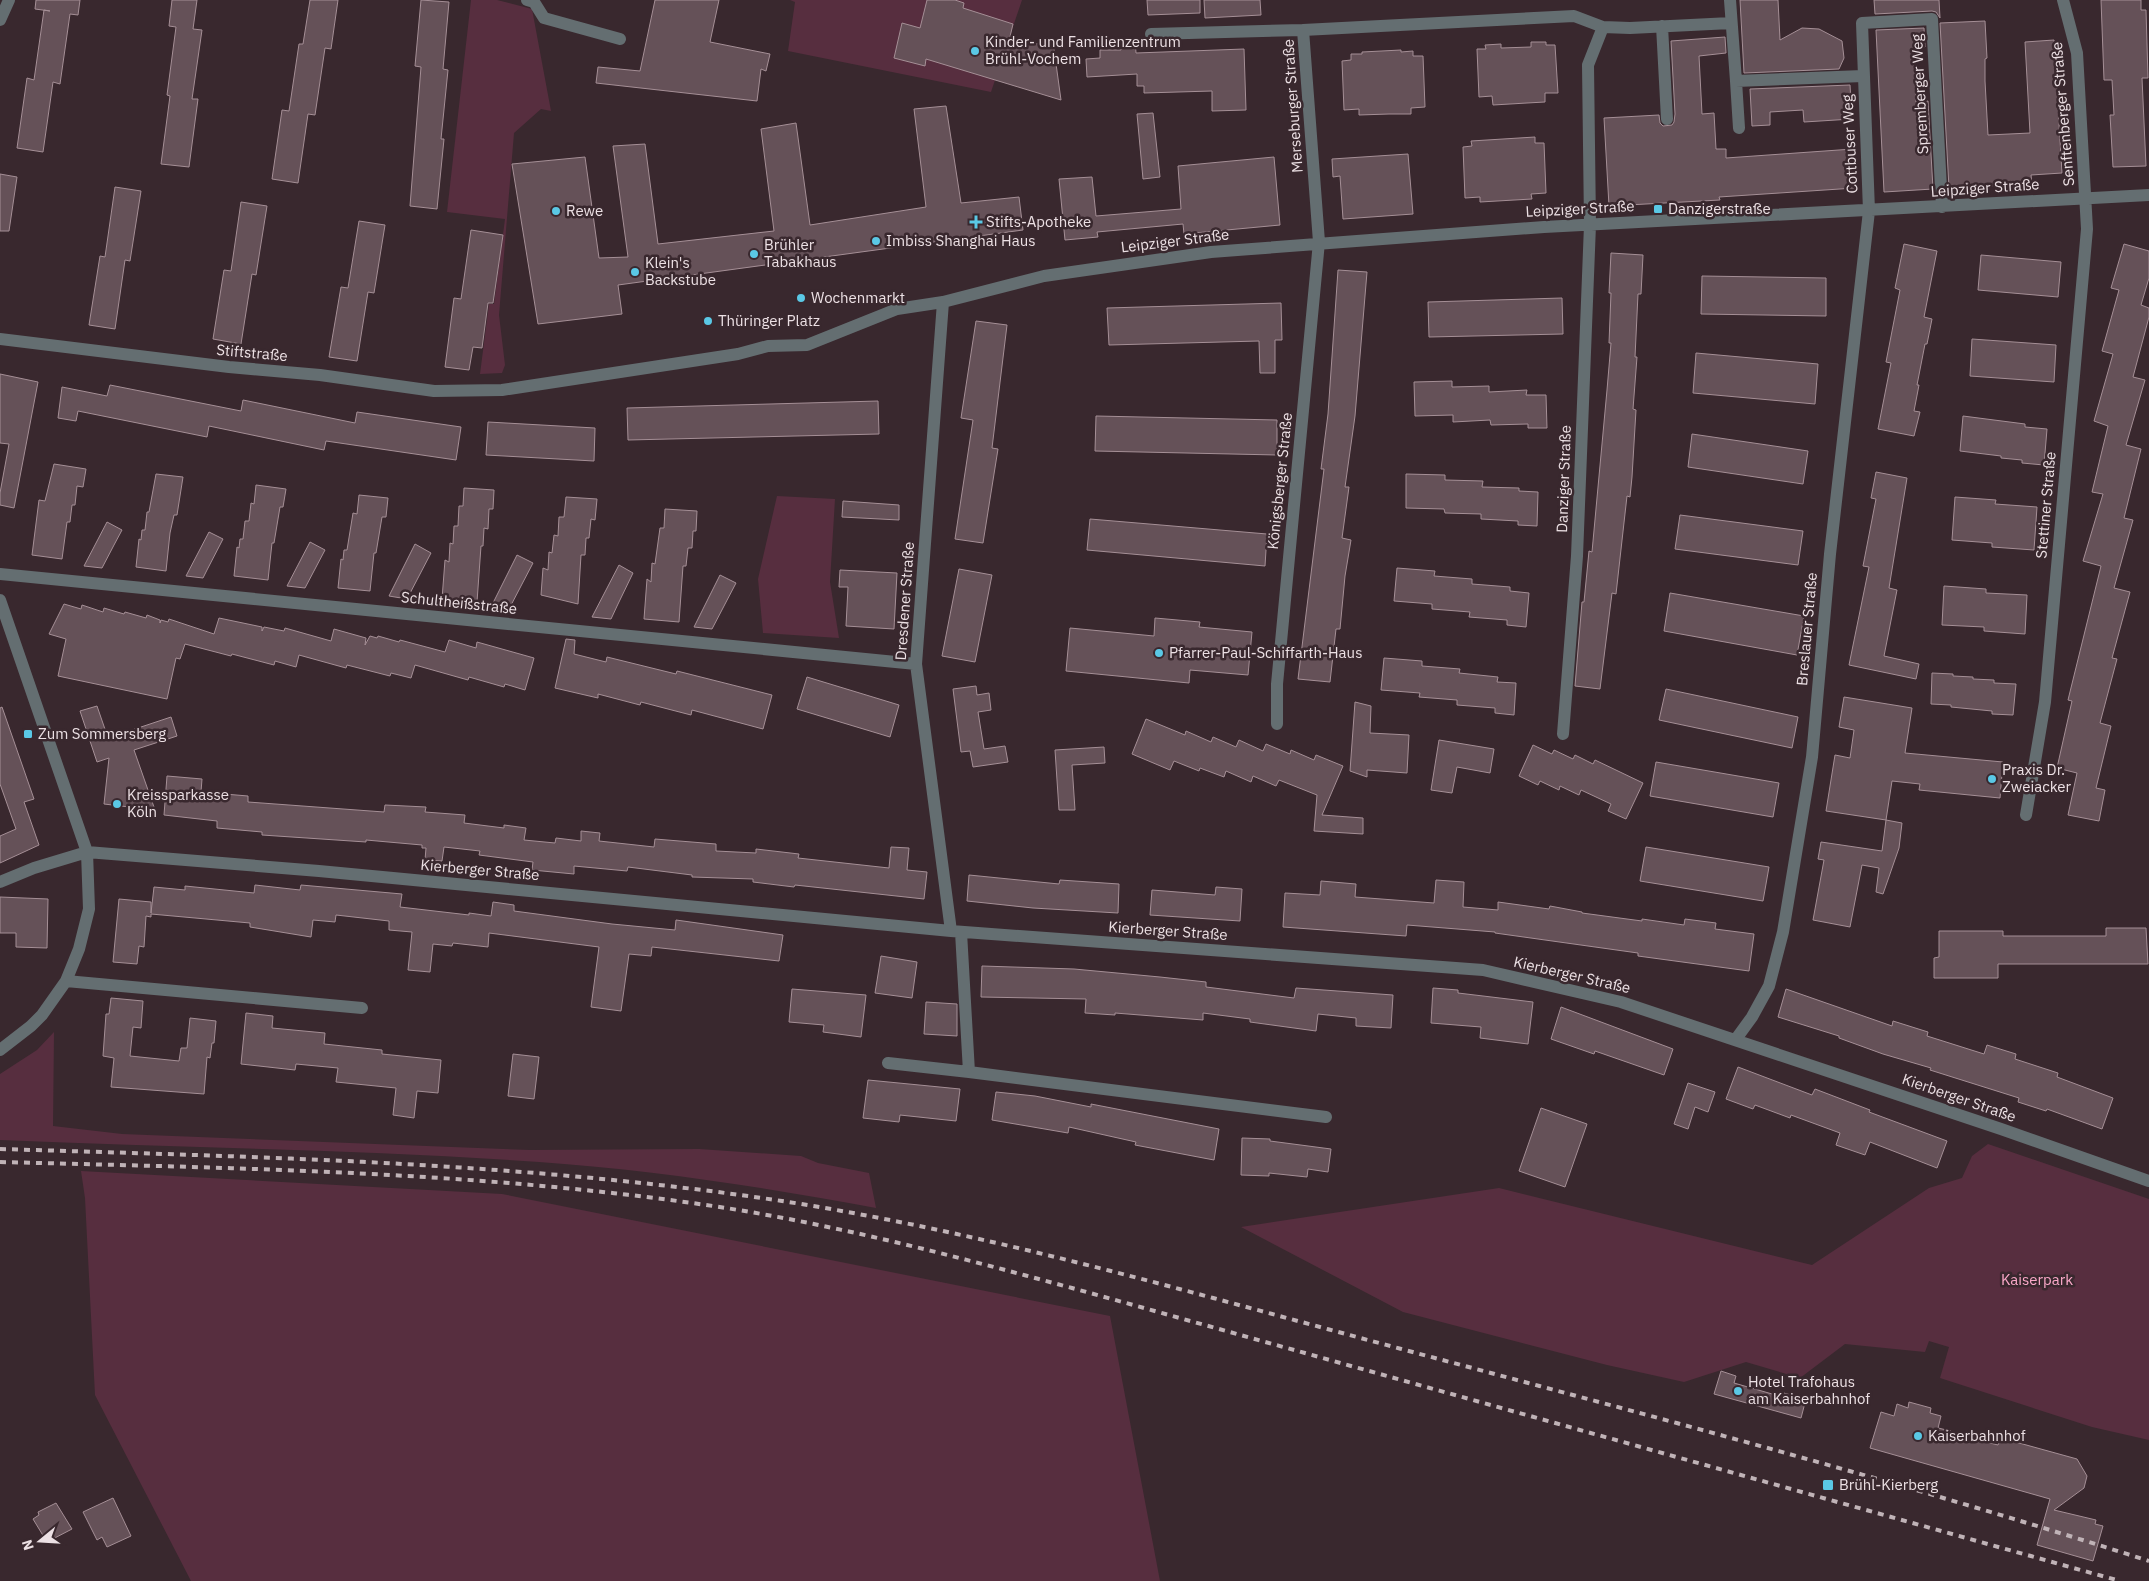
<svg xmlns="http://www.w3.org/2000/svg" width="2149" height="1581" viewBox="0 0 2149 1581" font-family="'IBM Plex Sans',sans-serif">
  <rect width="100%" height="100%" fill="#39282e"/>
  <path fill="#572e3f" d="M471,0H497L532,9L551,111L541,109L514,133L499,315L505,365L502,373L480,374L489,304H494L505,219L447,212Z
    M790,0H1022L991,92L788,51L795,2Z
    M777,496L835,499L830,582L839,638L763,633L758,579Z
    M54,1032L53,1126L122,1134L530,1150L699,1149L801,1156L818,1163L869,1173L876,1208C764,1187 652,1170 539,1162C359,1149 180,1148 0,1140V1074L37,1050Z
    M1988,1144L2149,1199V1440L2092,1427L1940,1378L1949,1347L1929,1341L1925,1352L1845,1344L1800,1378L1746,1362L1684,1382L1607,1365L1403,1312L1241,1227L1499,1188L1812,1265L1929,1188L1962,1178L1972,1156Z
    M81,1171L502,1194L1110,1316L1160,1581H191L95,1395L85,1198Z"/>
  <path fill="#655158" stroke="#a58f96" d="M36,0H80L78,15L70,14L60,84L53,82L43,152L17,148L27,78L34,80L44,10L50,11L35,9Z
    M172,0H197L193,29L202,30L192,99H198L189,167L161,164L170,96L167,95L176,27L169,26Z
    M310,0H338L331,49L325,48L315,115L308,114L298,183L272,179L282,110L289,111L299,44H303Z
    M421,0L449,2L443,69L448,70L441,139H444L437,209L410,206L421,67L415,66Z
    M655,0H719L710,42L770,54L766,71L761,69L757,101L596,83L598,67L640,71Z
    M927,0H955L964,3L963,8L1013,24L1009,41L1025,45L1053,42L1061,100L926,59L925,66L894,58L902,23L920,28Z
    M1147,0H1200V13L1148,15Z
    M1204,0H1260L1261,15L1205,18Z
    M1740,0H1778L1780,40L1802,28L1819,29L1842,41L1844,58L1839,69L1744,73Z
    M1874,0H1939L1940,18L1936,12L1932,11L1875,14Z
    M2101,0H2141V10H2146L2148,78H2142L2146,166L2113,167L2110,115H2114L2112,80H2104Z
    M1985,21L1987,58L1985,59V81L1988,135L2030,133L2025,42L2054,40L2062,173L2031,175L2032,184L1949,188L1940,23Z
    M1924,28L1925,47H1913L1916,102L1928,101L1933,189L1884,192L1876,30Z
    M1725,37L1726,53L1699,56L1702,114L1714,113L1716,149H1726V158L1853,149L1855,188L1719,197L1720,200L1609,206L1604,118L1659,115L1660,123L1663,126L1672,125L1674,122L1675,114L1671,41Z
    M1135,39L1136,53L1244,49L1246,110L1212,111V91L1144,93V86H1137V74L1087,77L1086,59L1100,58V50H1121V40Z
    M1531,42H1546V45H1555L1558,93H1545V102L1527,103L1493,105L1492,96L1479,97L1477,49H1486L1485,45L1501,44V48L1531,47Z
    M1401,50V52L1413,51V56H1423L1425,107L1411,108V114H1389L1359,115V109L1344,110L1342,61L1351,60V54H1362V52Z
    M1850,85L1852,119L1804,122L1803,110L1770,112V125L1752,126L1750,89Z
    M946,106L961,203L1019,197L1023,230L618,285L622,314L538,324L512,164L585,157L599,258L628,257L613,146L645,144L658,244L774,231L761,129L796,123L810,225L926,207L914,109Z
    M1153,113L1160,177L1143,179L1137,114Z
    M1535,137V143H1544L1546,193L1531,194L1532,199L1480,202V197L1465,198L1463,147L1472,146L1471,141Z
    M1408,154L1413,214L1343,219L1340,176L1333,177L1332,159Z
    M1274,157L1280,225L1184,234L1183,224L1097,232L1098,237L1065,240L1059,179L1092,177L1096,216L1181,209L1178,166Z
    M0,174L17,177L9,231H0Z
    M115,187L141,191L130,261L125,260L115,329L89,325L100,256L105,257Z
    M241,202L267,206L256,275L252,274L241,344L213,339L224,270L231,271Z
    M359,221L385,225L374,293L368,292L357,361L329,357L341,287L348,288Z
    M471,230L503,235L493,303H488L482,348L473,347L469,370L445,367L454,298L461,299Z
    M1904,244L1937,251L1924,317L1932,319L1927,344H1925L1917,385H1919L1914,411L1920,412L1914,436L1878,429L1891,363L1886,362L1900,290L1895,288Z
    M2124,244L2149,251V278L2141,305L2149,308V317L2133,377L2145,380L2126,445L2141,449L2124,518L2133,520L2114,588L2130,592L2112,658L2117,659L2100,723L2111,726L2096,788L2105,790L2099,821L2068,815L2077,773L2057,768L2072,701L2068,700L2101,566L2083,561L2103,494L2092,492L2108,426L2094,421L2113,354L2102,351L2119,290L2111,288Z
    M1611,253L1643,255L1641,294H1638L1635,357H1637L1633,409L1636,410L1632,477L1630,497L1627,496L1616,594L1612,593L1600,689L1575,686L1582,602H1584L1589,551L1592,552L1607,390L1611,343H1609L1611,293H1609Z
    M1981,255L2061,262L2058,297L1978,290Z
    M1338,270L1367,272L1355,416L1345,487H1349L1342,538L1351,540L1345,576L1340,629H1336L1330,682L1298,679L1324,469H1321L1328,414Z
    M1702,276L1826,278V316L1701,314Z
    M1562,298L1563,334L1429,337L1428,302Z
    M1281,303L1282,340H1275V373H1260L1259,341L1109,345L1107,308Z
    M976,321L1007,325L992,448L998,449L983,543L955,539L973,420L961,418Z
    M1972,339L2056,345L2054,382L1970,376Z
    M1696,353L1818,364L1815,404L1693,393Z
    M0,374L38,382L14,508L0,505V493L9,444L0,443Z
    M1452,381V387L1489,386V392L1527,390L1526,395H1546L1547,428H1528V424L1491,425L1490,420L1453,422V415L1415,416L1414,382Z
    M110,385L241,411L243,400L355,423L357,412L461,427L456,460L326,441L324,450L209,426L207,437L78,411L76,421L58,418L62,387L107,396Z
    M878,401L879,434L628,440L627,408Z
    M1096,416L1277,420V455L1095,451Z
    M1963,416L2025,424V427L2047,429L2044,465L2022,463V460L2001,458V456L1960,451Z
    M488,422L595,428L594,461L486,455Z
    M1692,434L1808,451L1803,484L1688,467Z
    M54,464L86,469L83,487L77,486L75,505H72L70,522H67L62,559L32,555L39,500L45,501Z
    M1876,472L1907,478L1889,588L1897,590L1884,656L1919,664L1916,679L1849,665L1869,567L1863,566L1876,499L1871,498Z
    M156,474L183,477L177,515H174L170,533L166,571L136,567L139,539L141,540L142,530H145L147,512H149Z
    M1406,474L1445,475V480L1483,481L1482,487L1519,488V491L1538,492L1537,526L1518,525V521L1481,519V514L1445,513L1444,509L1406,508Z
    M256,485L286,489L283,507H280L274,543H272L268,580L234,576L237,547L239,548L240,539H243L245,521H249L251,503L254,504Z
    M464,488L494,490L493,509H489L488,529L484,528L483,546H481L477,602L442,599L445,560L449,562L450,543L453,544L454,526H458L459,506H463Z
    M359,495L388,498L386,517H382L376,553H374L370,591L338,588L341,559L343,560L344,550H347L353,513L357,514Z
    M566,497L597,499L595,520L591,519L589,538H586L585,555H581L578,604L541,595L543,568L548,570L549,552L552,553L554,535L558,536L559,517H564Z
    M1955,497L1996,500L1995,504L2037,507L2034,550L1992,547V543L1952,540Z
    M843,501L899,505V520L842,517Z
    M665,509L697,511L696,531H693L692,548H688L686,566H683L679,622L644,619L647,579L651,582L652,563L655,564L660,528H664Z
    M1680,515L1803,531L1798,565L1675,549Z
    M1090,519L1267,534L1265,566L1087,550Z
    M107,522L122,530L114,545L102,568L84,566Z
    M209,532L223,539L207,570L203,578L186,576Z
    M310,542L325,550L305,588L287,586Z
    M415,544L431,553L407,599L389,596Z
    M517,555L533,563L509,609L491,607Z
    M619,565L633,573L618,604L611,619L592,617Z
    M1397,568L1435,571L1434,576L1472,579V584L1510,587V591L1529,593L1526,627L1507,625V620L1469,617L1470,612L1432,609V604L1394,601Z
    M959,569L992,575L975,662L942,656Z
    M840,570L897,573L894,629L846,626L848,587H839Z
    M720,575L736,583L712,629L694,627Z
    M1944,586L1986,589V593L2027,595L2025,634L1984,631V627L1942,625Z
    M1670,593L1804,616L1797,655L1664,631Z
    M64,604L81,609L82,605L103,612L104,608L124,614L125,612L146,618L147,615L160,620V623L161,620L168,622L169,619L214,634L219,618L262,627V631L264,627L284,631L285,628L331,641L334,629L366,638L365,645L370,636L377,638L378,636L399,642L400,640L445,652L449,640L476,648L477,642L534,658L525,690L505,684L504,687L469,677L468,680L415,665L411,678L391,673L390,676L347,665L346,668L299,655L296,667L275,661L274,665L232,654L231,656L185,644L180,659L176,658L167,699L58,676L66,639L49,634Z
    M1155,618L1200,622L1199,627L1252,632L1248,675L1190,670L1189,683L1066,671L1070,628L1154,636Z
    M566,639L575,640L574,654L606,662L607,657L676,674L677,671L772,695L763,729L692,710L691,715L641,702L640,705L598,694V698L555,688Z
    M1384,658L1422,661V666L1460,669L1459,673L1498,677L1497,682L1516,683L1514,715L1495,713V708L1457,705V700L1419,697L1420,693L1381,690Z
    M1932,673L1953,674V676L1973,677V679L1994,680V683L2016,684L2013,715L1992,714V711L1951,707V705L1931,704Z
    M807,677L899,705L890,737L797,709Z
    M976,686L977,695L989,693L991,710L978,712L984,749L1005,746L1008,762L973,767L970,751L961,752L953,689Z
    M1666,689L1798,717L1792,748L1659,720Z
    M1844,697L1912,708L1905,753L2003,762L2000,798L1919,790L1920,784L1892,781L1886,820L1902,823L1899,848L1883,894L1876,892L1879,868L1862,865L1850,927L1813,920L1824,860L1818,859L1821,842L1882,851L1886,820L1826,811L1835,755L1850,758L1854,730L1839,727Z
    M1355,702L1371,706L1370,733L1409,735L1407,773L1367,770V777L1350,771Z
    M97,706L108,738L171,717L177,736L134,750L155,810L104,804L109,758L97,762L80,711Z
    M2,707L34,799L24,802L39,845L0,863V836L16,829L0,784V708Z
    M1146,719L1185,735L1186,731L1211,742L1213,737L1236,747L1239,740L1263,751L1266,744L1290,754L1291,750L1314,760L1316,755L1343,766L1322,815L1363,818V834L1314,831L1317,795L1279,780L1276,786L1253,776L1251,782L1226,771L1224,777L1200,768L1199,771L1174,761L1170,770L1132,754Z
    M1439,740L1494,749L1490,773L1457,767L1452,793L1431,790Z
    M1533,745L1552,754L1554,750L1573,759L1575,755L1593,764L1595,760L1643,783L1626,819L1608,811L1611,804L1581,790L1579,795L1560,786L1559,790L1540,781L1538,785L1519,776Z
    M1104,747L1105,763L1072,765L1075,810H1059L1055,750Z
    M1656,762L1779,783L1773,817L1650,796Z
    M167,776L202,779L201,792L248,796V802L384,812L385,805L426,807L425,812L465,815L464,823L504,828V825L526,828L524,840L555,843L556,838L581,841V831L600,833L599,841L654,847L655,839L716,844V851L756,853V849L799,854L798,858L889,868L891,847L909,848L907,870L927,872L924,899L795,885L794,887L753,882V879L692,877V875L628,867L627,871L574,866V874L532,870L533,862L479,855L480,851L444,847L442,861L425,860L426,848H422V845L366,840V842L262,835V832L217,828V821L164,815Z
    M1646,847L1769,867L1763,901L1640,881Z
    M969,875L1059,884L1060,880L1119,884L1118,913L1033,908L967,901Z
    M1436,880L1464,882L1463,907L1498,910V902L1549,909L1550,906L1582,912V913L1642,921V919L1684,925L1685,919L1716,923L1715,929L1754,934L1749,971L1638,956V953L1495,933V932L1407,925L1406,936L1283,927L1285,893L1320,895L1321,881L1356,884L1355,897L1434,903Z
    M255,885L300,890L301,885L402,894L400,907L469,915V913L491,916L493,902L514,905V911L612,924L675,930L676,920L783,935L779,961L652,947L651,956L629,954L621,1011L591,1007L599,947L489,933L488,947L453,943L452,946L433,944L430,972L408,970L412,932L389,930V921L336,915L335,922L313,920L311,937L250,927V923L151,914V917L146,916L144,947L139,946L137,964L113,962L119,899L151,902V913L154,887L185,890V886L254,893Z
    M1216,887L1242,889L1240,921L1150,915L1152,890L1215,895Z
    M0,897L48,899L47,948L16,947V933H0Z
    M2106,928H2146L2148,964H1998V978H1934V958L1939,957V931H2003V936H2106Z
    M881,956L917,962L912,998L875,993Z
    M982,966L1074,969L1160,977L1206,982V987L1294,998L1296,988L1393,995L1391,1028L1356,1026V1018L1318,1014L1316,1031L1250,1022V1019L1203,1013V1020L1115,1013V1015L1085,1013L1086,999L981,997Z
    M1433,988L1458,990V993L1533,1002L1528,1044L1480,1038L1481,1027L1431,1023Z
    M792,989L866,995L861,1037L823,1032L824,1025L789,1022Z
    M1786,989L1892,1026L1893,1021L1928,1032L1927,1036L1984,1054L1987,1045L2016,1054L2015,1059L2058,1073L2057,1077L2113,1098L2102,1129L2047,1109L2046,1111L2018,1102L2019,1098L1930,1070L1931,1068L1883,1054L1839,1038V1036L1778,1017Z
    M111,998L143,1001L141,1028L133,1027L130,1056L179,1061L181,1048H187L190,1018L216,1021L214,1043H212L210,1058L207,1057L204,1094L111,1087L114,1058L103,1056L106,1014H109Z
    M926,1002L957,1004V1036L924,1034Z
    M1561,1007L1673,1049L1664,1075L1595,1051L1594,1054L1551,1039Z
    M246,1013L273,1016L272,1028L325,1033L324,1044L382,1050V1054L441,1060L438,1093L417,1091L414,1118L393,1115L396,1088L336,1082L338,1068L296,1064L295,1070L241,1064Z
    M513,1054L539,1057L534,1099L508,1096Z
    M1738,1067L1812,1095L1815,1089L1870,1110L1869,1112L1947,1141L1937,1168L1870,1142L1865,1155L1836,1145L1840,1133L1791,1115L1790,1118L1755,1105L1753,1109L1726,1099Z
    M868,1080L960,1089L956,1121L900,1115L899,1122L863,1118Z
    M1688,1083L1715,1092L1708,1112L1695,1107L1688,1129L1674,1124Z
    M996,1092L1035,1096L1091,1107V1104L1219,1129L1214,1160L1135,1145L1136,1142L1069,1127L1068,1133L992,1120Z
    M1541,1108L1587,1124L1565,1187L1519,1171Z
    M1242,1138L1270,1139V1141L1331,1149L1328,1172L1308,1169L1307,1177L1269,1173V1176L1241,1175Z
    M1721,1371L1736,1376L1734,1383L1779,1396L1780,1392L1806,1399L1801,1418L1714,1394Z
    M1909,1402L1931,1408L1930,1413L1941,1416L1938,1428L1951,1431L1950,1433L1998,1445L2001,1438L2077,1459L2087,1476L2084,1488L2054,1510L2096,1520L2095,1524L2103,1526L2093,1561L2037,1545L2050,1499L1870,1448L1881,1412L1894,1416L1897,1404L1908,1408Z
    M113,1498L131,1536L107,1547L102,1537L97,1540L83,1512Z
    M56,1503L72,1529L47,1542L33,1519L39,1515L38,1512Z"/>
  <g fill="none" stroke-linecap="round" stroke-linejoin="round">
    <path stroke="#646e71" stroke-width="12" d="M527,0L534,2L544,18L620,39
      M1730,0L1736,81L1863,76
      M0,20L9,0
      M1662,26L1667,119
      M1603,27L1630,28L1731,23
      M1303,30L1574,16L1603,27L1588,65L1590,225L1577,556L1563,734
      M1151,34L1303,30L1319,242L1277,684V724
      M1736,81L1739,128
      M943,302L916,664L951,931
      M0,339L229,367L320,375L434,391L502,390L738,354L768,346L807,345L897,309L943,302L1044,276L1211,252L1544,227L2149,195
      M0,574L916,664
      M0,600L87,852L89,909L79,949L66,981L42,1015L31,1026L0,1050
      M2026,815L2045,702L2087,229L2077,53L2063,0
      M0,882L34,868L87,852L319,871L951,931L1483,970L1621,1002L2001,1129L2149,1181
      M961,932L969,1072L1326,1117
      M66,981L362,1008
      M1736,1039L1752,1017L1769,986L1783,932L1812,757L1830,554L1869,211L1862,23L1932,19L1942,207
      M888,1063L969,1072"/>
    <path stroke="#c0b3b7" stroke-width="4" stroke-dasharray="6 6" stroke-linecap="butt" d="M0,1149C261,1157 523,1162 782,1201C990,1233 1192,1293 1394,1347C1647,1415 1900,1481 2149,1561
      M0,1162C231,1168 463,1171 692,1203C831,1222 966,1259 1101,1296L2120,1581"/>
  </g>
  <g fill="#5ac8e5" stroke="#39282e" stroke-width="2">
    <circle cx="975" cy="51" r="5"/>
    <rect x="1653" y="204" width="10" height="10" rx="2.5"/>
    <circle cx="556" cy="211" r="5"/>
    <path d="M973.5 214.5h5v5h5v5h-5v5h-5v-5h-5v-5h5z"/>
    <circle cx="876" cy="241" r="5"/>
    <circle cx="754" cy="254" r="5"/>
    <circle cx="635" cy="272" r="5"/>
    <circle cx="801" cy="298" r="5"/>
    <circle cx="708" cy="321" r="5"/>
    <circle cx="1159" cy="653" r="5"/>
    <rect x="23" y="729" width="10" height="10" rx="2.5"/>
    <circle cx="1992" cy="779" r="5"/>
    <circle cx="117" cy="804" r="5"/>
    <circle cx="1738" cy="1391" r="5"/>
    <circle cx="1918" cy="1436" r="5"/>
    <rect x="1822" y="1479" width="12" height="12" rx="2.5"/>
  </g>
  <g text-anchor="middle" stroke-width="5" stroke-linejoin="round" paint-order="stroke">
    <g font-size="15" fill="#ece0e4" stroke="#39282e" text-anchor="start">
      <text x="985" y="47">Kinder- und Familienzentrum<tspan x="985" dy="17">Brühl-Vochem</tspan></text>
      <text x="1668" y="214">Danzigerstraße</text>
      <text x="566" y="216">Rewe</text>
      <text x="986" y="227">Stifts-Apotheke</text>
      <text x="886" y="246">Imbiss Shanghai Haus</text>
      <text x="764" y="250">Brühler<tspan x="764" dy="17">Tabakhaus</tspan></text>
      <text x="645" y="268">Klein's<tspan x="645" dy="17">Backstube</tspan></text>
      <text x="811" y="303">Wochenmarkt</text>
      <text x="718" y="326">Thüringer Platz</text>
      <text x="1169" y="658">Pfarrer-Paul-Schiffarth-Haus</text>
      <text x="38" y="739">Zum Sommersberg</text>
      <text x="2002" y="775">Praxis Dr.<tspan x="2002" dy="17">Zweiacker</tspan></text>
      <text x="127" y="800">Kreissparkasse<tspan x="127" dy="17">Köln</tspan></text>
      <text x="1748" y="1387">Hotel Trafohaus<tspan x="1748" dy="17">am Kaiserbahnhof</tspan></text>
      <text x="1928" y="1441">Kaiserbahnhof</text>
      <text x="1839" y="1490">Brühl-Kierberg</text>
    </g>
    <g font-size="15" fill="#ece0e4" stroke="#39282e">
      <text transform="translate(1920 94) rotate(-93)" y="5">Spremberger Weg</text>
      <text transform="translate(1293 106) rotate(-94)" y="5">Merseburger Straße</text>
      <text transform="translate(2063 114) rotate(-95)" y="5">Senftenberger Straße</text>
      <text transform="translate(1850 144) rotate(-93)" y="5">Cottbuser Weg</text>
      <text transform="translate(1985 188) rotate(-4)" y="5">Leipziger Straße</text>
      <text transform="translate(1580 209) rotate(-3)" y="5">Leipziger Straße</text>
      <text transform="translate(1175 241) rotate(-7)" y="5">Leipziger Straße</text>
      <text transform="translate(252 353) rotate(5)" y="5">Stiftstraße</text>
      <text transform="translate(1564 479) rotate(-88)" y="5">Danziger Straße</text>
      <text transform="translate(1280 481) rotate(-84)" y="5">Königsberger Straße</text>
      <text transform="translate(2046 505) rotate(-85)" y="5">Stettiner Straße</text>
      <text transform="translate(905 601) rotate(-86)" y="5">Dresdener Straße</text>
      <text transform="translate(459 603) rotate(6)" y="5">Schultheißstraße</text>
      <text transform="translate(1807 629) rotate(-85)" y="5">Breslauer Straße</text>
      <text transform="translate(480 870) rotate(5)" y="5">Kierberger Straße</text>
      <text transform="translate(1168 931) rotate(4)" y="5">Kierberger Straße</text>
      <text transform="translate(1572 975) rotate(13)" y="5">Kierberger Straße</text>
      <text transform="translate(1959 1098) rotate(19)" y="5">Kierberger Straße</text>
    </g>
    <g font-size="15" fill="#fba8c9" stroke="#39282e">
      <text x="2037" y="1285">Kaiserpark</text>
    </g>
  </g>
  <g transform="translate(40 1541) rotate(252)" stroke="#39282e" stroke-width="4" paint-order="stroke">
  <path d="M0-4L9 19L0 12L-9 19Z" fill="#ece0e4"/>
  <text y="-8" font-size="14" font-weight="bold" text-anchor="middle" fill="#ece0e4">N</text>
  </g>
</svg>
